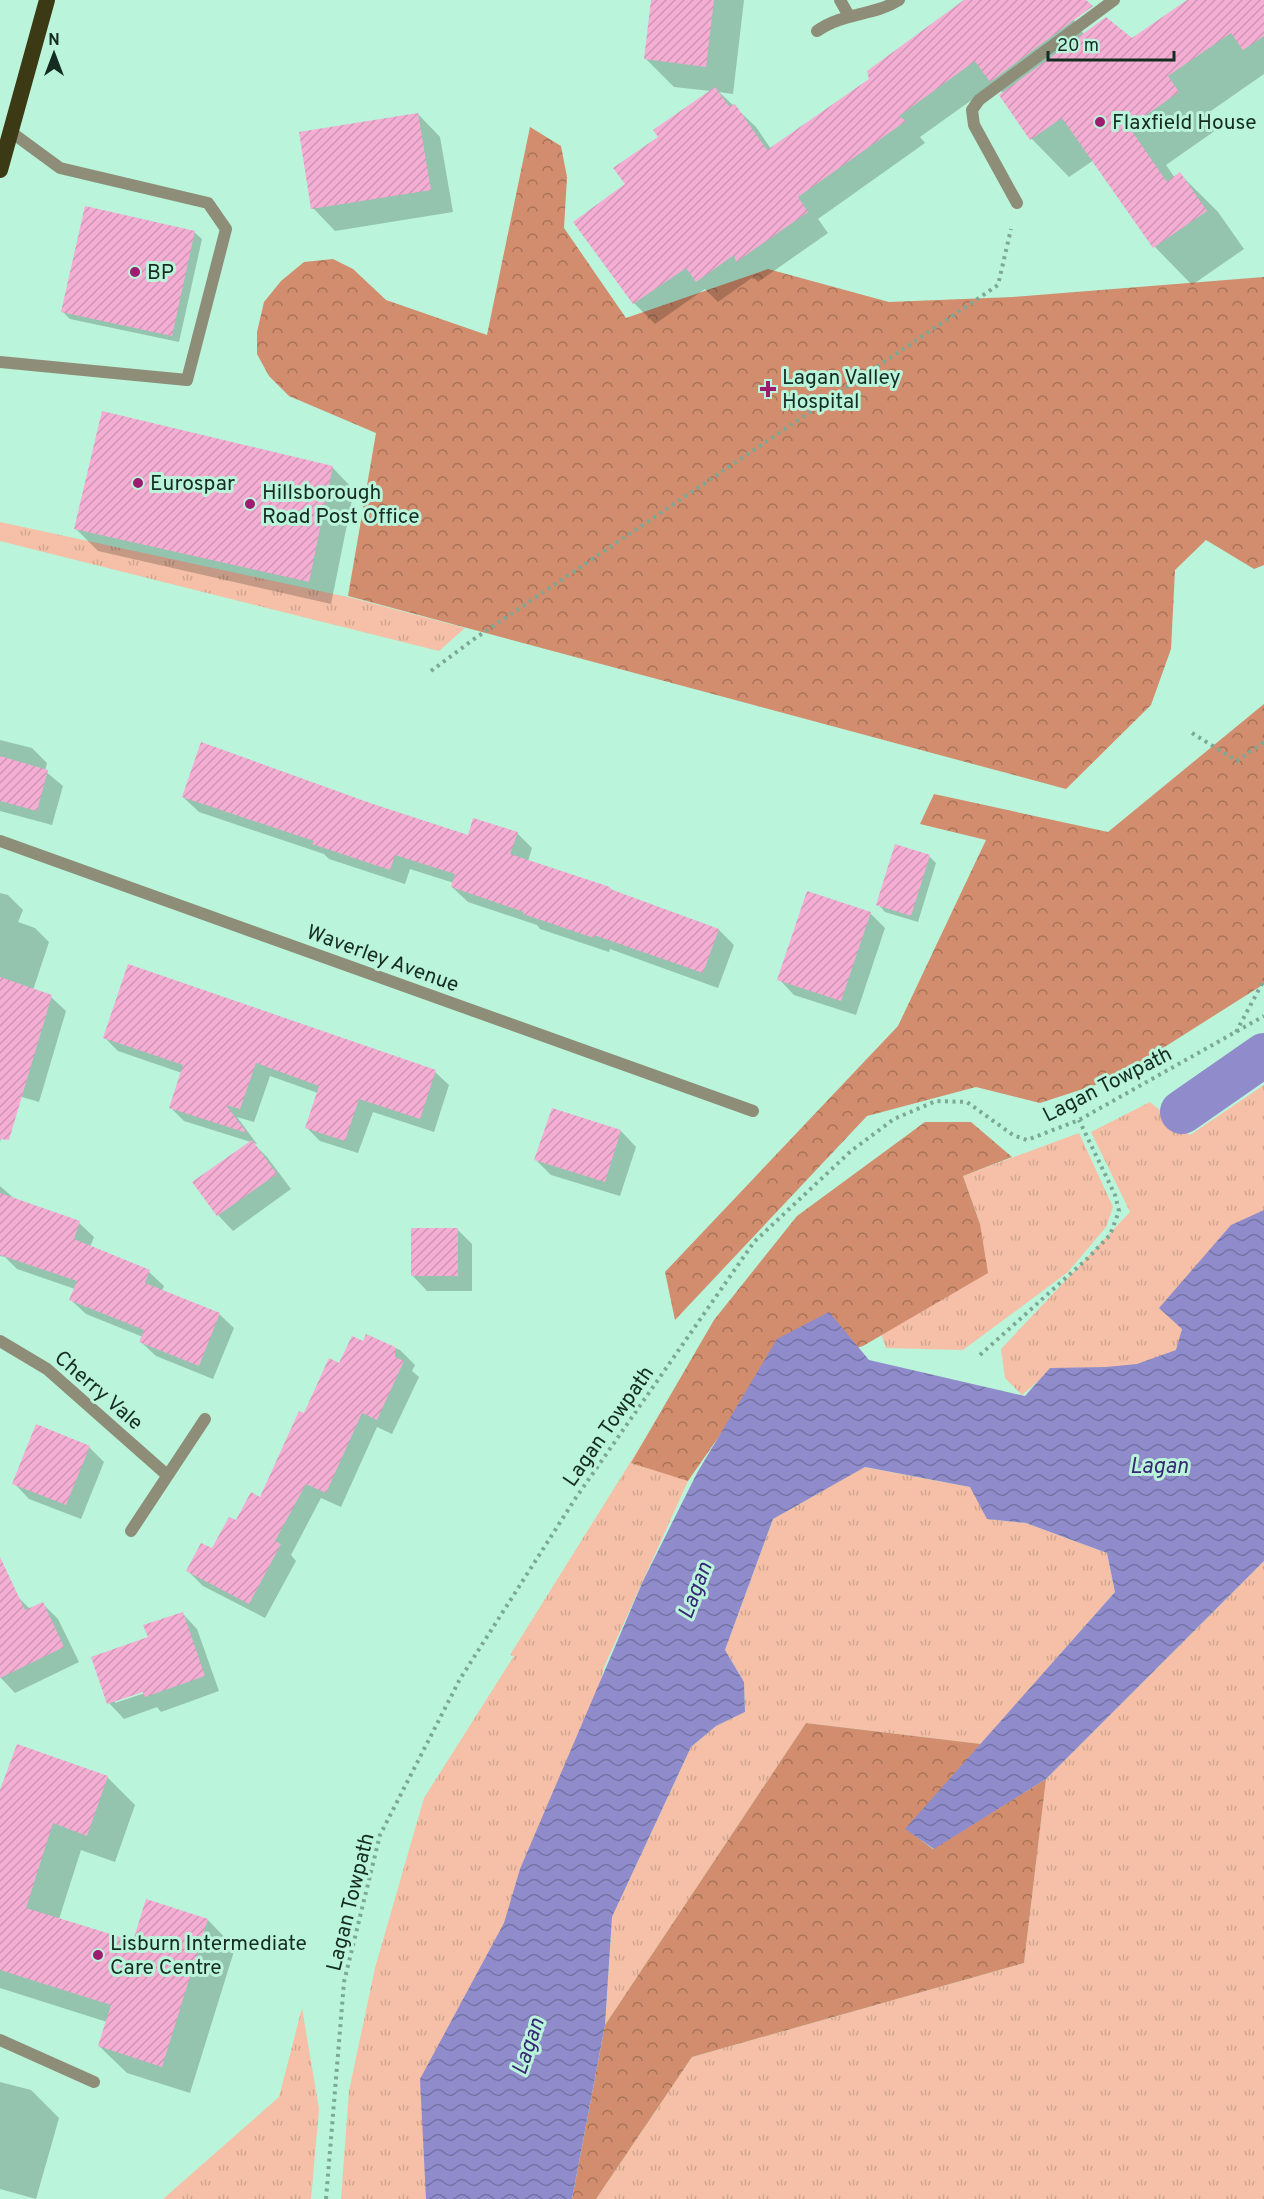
<svg xmlns="http://www.w3.org/2000/svg" width="1264" height="2199" viewBox="0 0 1264 2199" font-family="Overpass,sans-serif">
  <defs>
    <pattern id="grass-tufts" width="24" height="20" patternUnits="userSpaceOnUse" patternTransform="scale(1.5)"><rect width="24" height="20" fill="#f5c0a7"/><path d="M3 7l-1-3M5 7V3M7 7l1-3M15 17l-1-3M17 17v-4M19 17l1-3" fill="none" stroke="#d1a58f"/></pattern>
    <pattern id="forest-crowns" width="20" height="18" patternUnits="userSpaceOnUse" patternTransform="scale(1.5)"><rect width="20" height="18" fill="#d18d6d"/><path d="M2 6a3 3 0 1 1 6 0M12 15a3 3 0 1 1 6 0" fill="none" stroke="#a87359"/></pattern>
    <pattern id="water-waves" width="16" height="10" patternUnits="userSpaceOnUse" patternTransform="scale(1.5)"><rect width="16" height="10" fill="#908ccc"/><path d="M0 5q4-4 8 0t8 0" fill="none" stroke="#7473a5"/></pattern>
    <pattern id="building-hatch" width="6" height="6" patternUnits="userSpaceOnUse" patternTransform="scale(1.5)"><rect width="6" height="6" fill="#f4aed3"/><path d="M-1 1l2-2M0 6l6-6M5 7l2-2" fill="none" stroke="#d096b5"/></pattern>
  </defs>
  <rect width="100%" height="100%" fill="#baf4da"/>
  <path fill="url(#grass-tufts)" d="M0,522L352,598L465,628L439,651L0,541Z
    M1264,1085V1229L1182,1329L1179,1351L1137,1366L1051,1370L1022,1395L1005,1378L1001,1349L1130,1212L1091,1132L1150,1102L1190,1135Z
    M1079,1133L1113,1207L1106,1227L1068,1272L963,1350L886,1348L881,1334L980,1224L963,1176Z
    M653,1426L688,1481L604,1667L574,1800L432,2199H341L349,2091L375,1968L424,1798L514,1656L510,1655Z
    M864,1467L970,1487L988,1519L1026,1523L1107,1553L1115,1592L981,1744L806,1723L605,2025L612,1917L691,1747L716,1726L745,1712L744,1682L725,1650L773,1519Z
    M1264,1561V2199H596L692,2057L1024,1963L1046,1779Z
    M302,2008L319,2109L311,2199H163L279,2097Z"/>
  <path fill="url(#forest-crowns)" d="M530,127L561,146L567,177L564,228L626,318L768,269L889,302L1013,297L1264,277V565L1254,569L1206,540L1175,570L1171,649L1151,705L1066,789L348,596L376,433L289,396L269,376L257,354V332L264,302L281,281L304,262L333,259L353,269L386,300L487,335Z
    M1264,704V984L1114,1079L1040,1103L976,1087L867,1116L675,1320L665,1272L898,1026L986,840L920,824L934,794L1108,832Z
    M925,1122H971L1012,1157L963,1176L980,1224L988,1273L863,1346L761,1376L688,1481L631,1463L714,1320L797,1216Z
    M806,1723L981,1744L906,1829L933,1849L1046,1779L1024,1963L692,2057L596,2199H572L605,2025Z"/>
  <path fill="url(#water-waves)" d="M1264,1210V1561L1046,1779L934,1849L905,1829L1115,1592L1107,1553L1026,1523L987,1519L970,1487L865,1467L773,1519L725,1650L744,1682L745,1712L716,1726L691,1747L612,1917L605,2025L572,2199H426L420,2079L504,1923L520,1869L643,1581L697,1473L777,1339L829,1312L869,1360L1025,1396L1050,1368L1106,1367L1137,1364L1176,1350L1182,1329L1159,1308L1231,1225Z"/>
  <path fill="#0003" fill-rule="evenodd" d="M653,0H744L733,94L719,92L756,127L771,149L871,80L966,0H1060L1092,46L1132,40L1190,0H1264V74L1205,115L1216,130L1166,165L1175,178L1180,174L1218,212L1244,249L1192,285L1155,247L1094,160L1069,177L1032,139L1001,96L1004,94L994,84L920,137L925,143L818,219L828,233L758,282L753,277L718,302L705,289L655,324L634,303L575,222L627,185L711,91L674,87L646,59Z
    M418,114L440,137L453,212L335,231L313,208Z
    M194,232L202,239L179,342L70,319L63,312Z
    M332,467L354,490L331,604L98,551L76,529Z
    M0,740L32,748L47,763L45,771L63,786L52,825L0,811Z
    M183,797L369,804L469,837L517,833L532,848L528,861L610,888L613,892L719,930L734,945L718,988L610,949L609,952L540,929L537,925L468,902L452,887L454,883L410,869L405,884L329,859L324,854L199,812Z
    M929,856L936,863L918,922L885,912L878,904Z
    M0,893L8,895L23,910L18,922L35,928L49,942L33,990L51,997L66,1011L39,1102L15,1095L0,1142Z
    M870,913L885,928L856,1015L794,995L779,979Z
    M129,966L435,1072L449,1085L434,1132L373,1112L358,1153L320,1141L307,1128L318,1093L270,1076L254,1122L237,1117L257,1144L253,1143L267,1157L291,1189L233,1231L218,1215L194,1182L251,1142L184,1121L170,1107L182,1073L118,1051L105,1038Z
    M621,1131L636,1147L620,1196L551,1175L536,1160Z
    M0,1186L17,1201L79,1223L94,1237L90,1247L149,1272L164,1286L162,1291L219,1314L234,1328L213,1379L156,1356L141,1342L143,1337L86,1314L71,1300L75,1289L17,1269L5,1257L0,1256Z
    M457,1229L472,1244V1291H427L412,1275Z
    M367,1336L400,1350L415,1365L412,1371L419,1377L392,1434L377,1427L341,1507L321,1498L291,1555L296,1561L265,1618L203,1586L188,1571L213,1550L237,1522L261,1499L305,1415L340,1365L363,1343Z
    M89,1447L104,1462L81,1519L29,1499L14,1483Z
    M0,1567L18,1597L30,1609L43,1604L58,1619L79,1662L15,1693L0,1677Z
    M182,1613L197,1629L219,1691L161,1712L157,1707L124,1719L109,1703L93,1658L150,1638ZM150,1688L151,1691L115,1703V1700Z
    M107,1777L135,1805L115,1862L81,1850L59,1919L134,1943L208,1920L235,1948L190,2093L127,2073L99,2046L107,2022L0,1988V1794Z
    M0,2082L31,2090L59,2118L36,2199L0,2189Z"/>
  <g fill="none" stroke-linecap="round" stroke-linejoin="round">
    <path stroke="#908ccc" stroke-width="44" d="M1182,1112L1264,1055"/>
  </g>
  <path fill="url(#building-hatch)" d="M651,0H714L706,67L644,59Z
    M964,0H1086L1093,6L990,82L975,61L899,116L906,121L798,197L808,212L736,262L734,255L696,282L686,268L633,304L573,222L625,184L613,168L658,137L653,130L715,87L729,106L735,104L767,150L869,79L867,71Z
    M1187,0H1264V36L1243,50L1231,33L1168,76L1179,92L1129,127L1167,182L1180,172L1207,211L1153,248L1062,118L1030,140L999,95L1106,17L1132,38Z
    M418,113L431,190L311,209L299,132Z
    M85,206L195,231L172,336L61,312Z
    M102,411L333,466L309,582L74,529Z
    M201,742L370,803L468,835L473,818L518,832L510,854L610,887V889L719,929L703,973L594,935V938L523,914L524,912L451,887L455,874L395,855L390,870L312,844L314,841L182,797Z
    M0,756L48,770L37,811L0,801Z
    M895,844L930,855L911,916L876,905Z
    M807,891L871,912L841,1001L777,980Z
    M128,964L436,1070L420,1119L359,1099L345,1141L305,1128L319,1086L256,1063L240,1109L226,1105L247,1133L169,1108L183,1065L103,1038Z
    M0,977L52,995L9,1140L0,1139Z
    M552,1108L621,1130L605,1182L534,1160Z
    M252,1140L277,1174L217,1216L192,1182Z
    M0,1193L80,1221L74,1239L150,1270L145,1283L220,1313L199,1366L139,1342L144,1330L69,1300L77,1281L0,1255Z
    M411,1228H458V1276H411Z
    M366,1334L395,1347V1357L404,1361L377,1420L362,1413L326,1493L306,1484L275,1541L281,1544L249,1604L186,1571L201,1543L212,1548L229,1517L236,1520L251,1492L260,1497L299,1411L304,1413L329,1358L339,1363L352,1336L363,1341Z
    M36,1424L90,1446L66,1505L12,1484Z
    M0,1557L25,1610L43,1602L64,1647L0,1678Z
    M183,1612L205,1676L145,1697L143,1692L107,1704L91,1657L148,1637L143,1625Z
    M17,1744L108,1776L87,1836L53,1823L26,1908L133,1941L146,1899L208,1919L162,2067L98,2046L111,2005L0,1970V1790Z"/>
  <g fill="none" stroke-linecap="round" stroke-linejoin="round">
    <path stroke="#7ca996" stroke-width="4" stroke-dasharray="3 4.5" stroke-linecap="butt" d="M431,671L474,639L998,285L1011,229
      M1192,733L1237,761L1264,742
      M1236,1032L1264,980
      M980,1355L1088,1258L1110,1235L1119,1211L1115,1195L1079,1120
      M326,2199L344,1982L380,1835L460,1679L575,1499L754,1242L851,1151L894,1119L936,1101L967,1102L1013,1135L1027,1140L1079,1120L1264,1016"/>
    <path stroke="#8d8d78" stroke-width="12" d="M840,0L849,16
      M817,31C844,12 874,16 899,0
      M1017,203L974,125L972,110L979,100L1114,0
      M0,362L187,380L226,229L208,203L60,168L11,132
      M0,2040L94,2082"/>
    <path stroke="#8d8d78" stroke-width="12" d="M0,841L753,1111
      M0,1341L47,1369L167,1475
      M131,1531L205,1419"/>
    <path stroke="#3c3a14" stroke-width="16" d="M0,170L47,0"/>
  </g>
  <g fill="#9d1c70" stroke="#baf4da" stroke-width="2">
    <circle cx="1100" cy="122" r="6"/>
    <circle cx="135" cy="272" r="6"/>
    <path d="M765 380h6v6h6v6h-6v6h-6v-6h-6v-6h6z"/>
    <circle cx="138" cy="483" r="6"/>
    <circle cx="250" cy="504" r="6"/>
    <circle cx="98" cy="1955" r="6"/>
  </g>
  <g text-anchor="middle" stroke-width="6" stroke-linejoin="round" paint-order="stroke">
    <g font-size="21" fill="#152c23" stroke="#baf4da" text-anchor="start">
      <text x="1112" y="129">Flaxfield House</text>
      <text x="147" y="279">BP</text>
      <text x="782" y="384">Lagan Valley<tspan x="782" dy="24">Hospital</tspan></text>
      <text x="150" y="490">Eurospar</text>
      <text x="262" y="499">Hillsborough<tspan x="262" dy="24">Road Post Office</tspan></text>
      <text x="110" y="1950">Lisburn Intermediate<tspan x="110" dy="24">Care Centre</tspan></text>
    </g>
    <g font-size="21" fill="#152c23" stroke="#baf4da">
      <text transform="translate(383 958) rotate(20)" y="7">Waverley Avenue</text>
      <text transform="translate(1107 1084) rotate(-27)" y="7">Lagan Towpath</text>
      <text transform="translate(99 1390) rotate(41)" y="7">Cherry Vale</text>
      <text transform="translate(608 1426) rotate(-55)" y="7">Lagan Towpath</text>
      <text transform="translate(350 1902) rotate(-76)" y="7">Lagan Towpath</text>
    </g>
    <g font-size="22" font-style="italic" fill="#362874" stroke="#baf4da">
      <text x="1159" y="1473">Lagan</text>
      <text transform="translate(694 1590) rotate(-69)" y="8">Lagan</text>
      <text transform="translate(527 2046) rotate(-71)" y="8">Lagan</text>
    </g>
  </g>
  <g transform="translate(54 54)" stroke="#baf4da" stroke-width="4.5" paint-order="stroke">
  <path d="M0-4.5L10 22L0 15L-10 22Z" fill="#152c23"/>
  <text y="-9" font-size="16" font-weight="bold" text-anchor="middle" fill="#152c23">N</text>
  </g>
  <path d="M1048 51v9h126v-9" fill="none" stroke="#152c23" stroke-width="3"/>
  <text x="1057" y="51" font-size="18" fill="#152c23" stroke="#baf4da" stroke-width="4.5" paint-order="stroke">20 m</text>
</svg>
